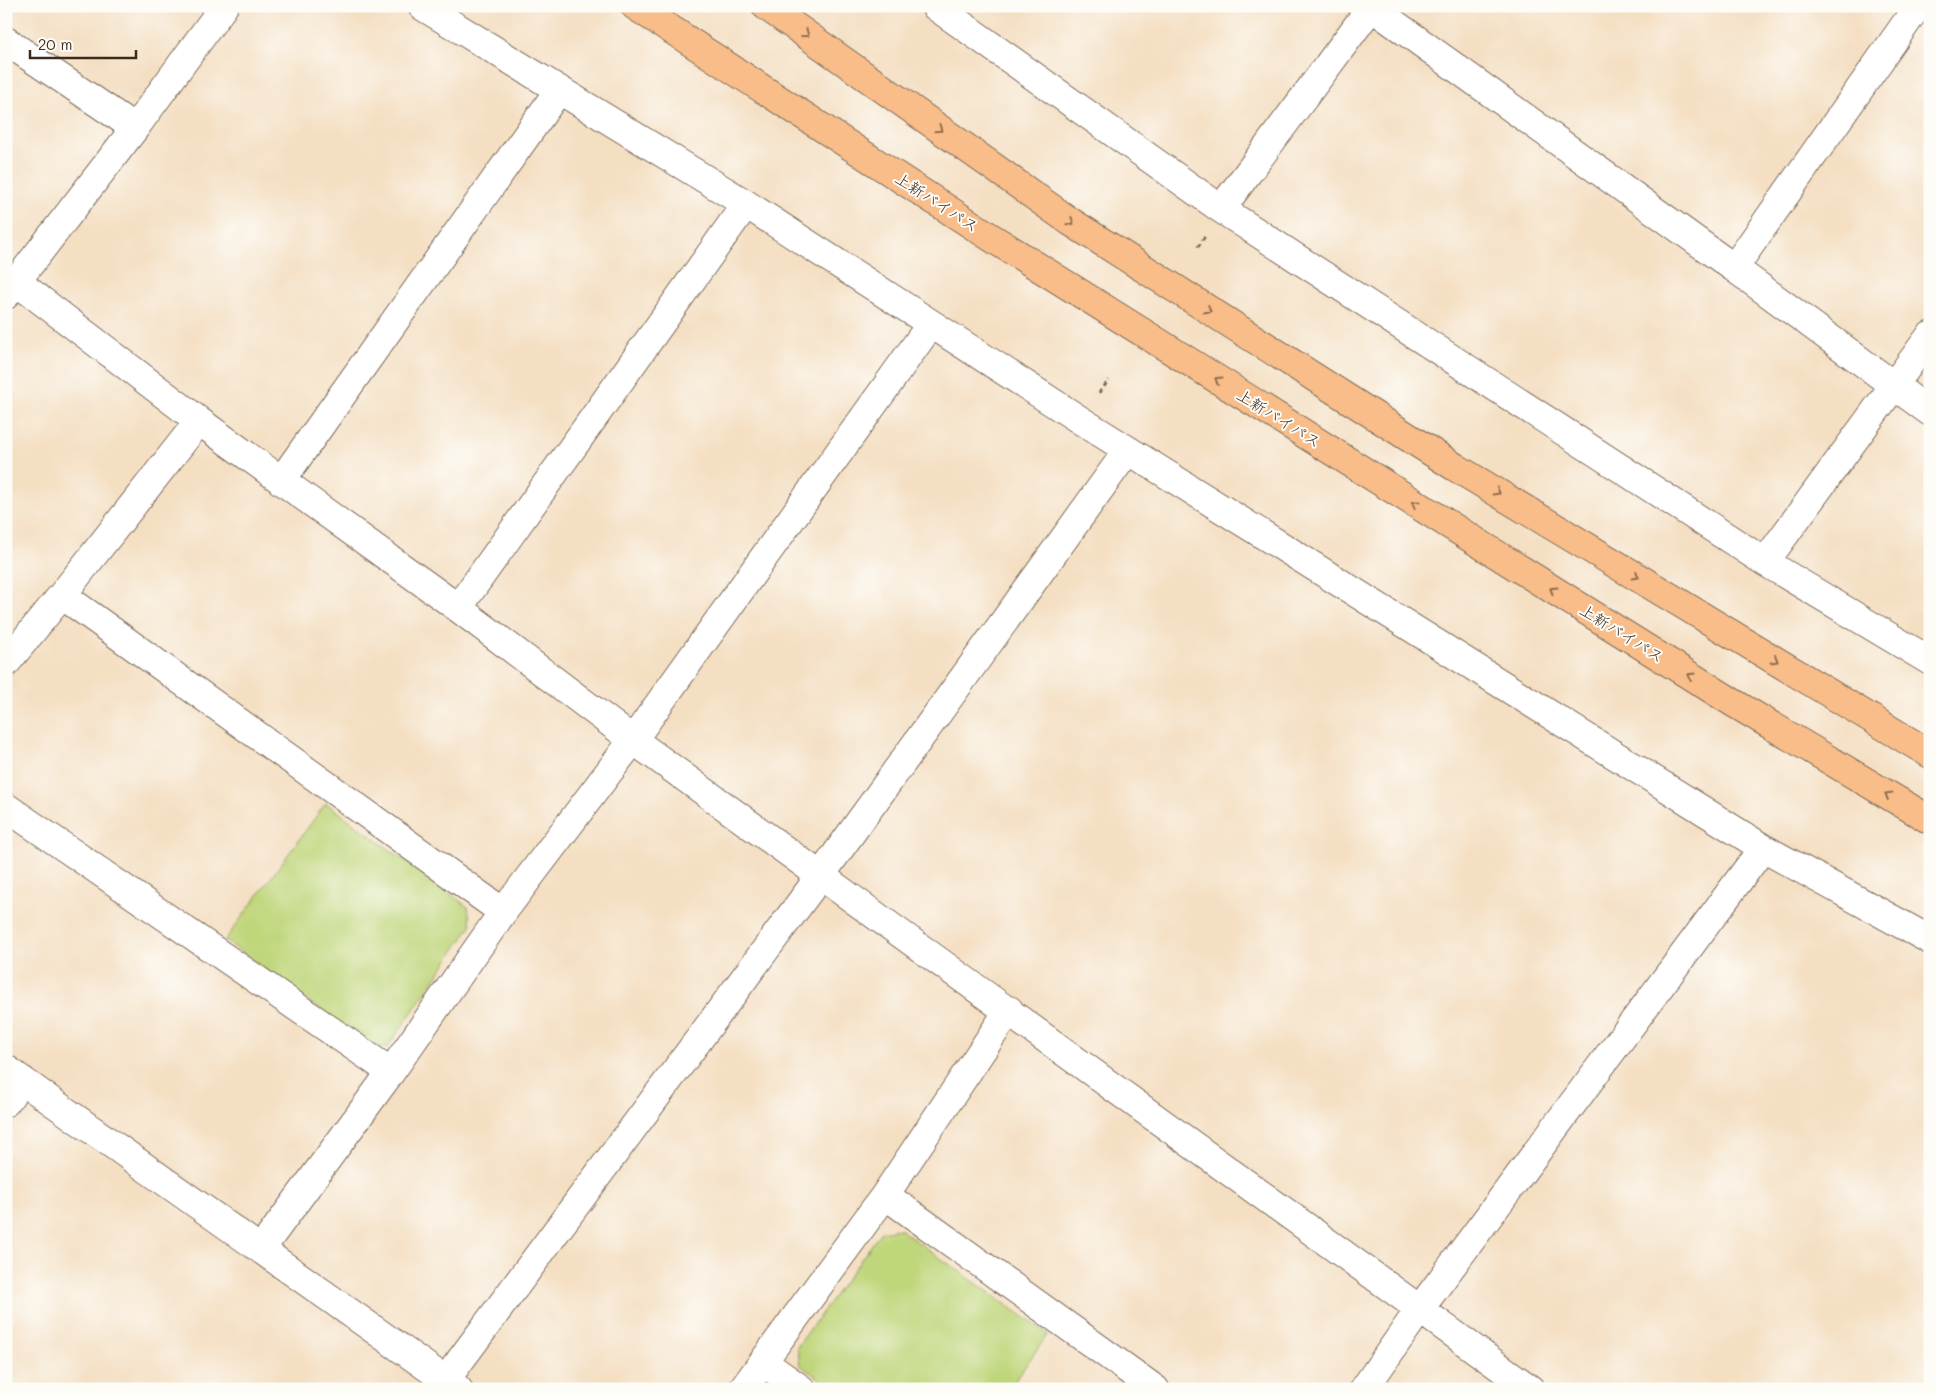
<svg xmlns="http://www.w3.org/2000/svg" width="1936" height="1395" viewBox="0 0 1936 1395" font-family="Mali,'Klee One',sans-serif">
  <rect width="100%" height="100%" fill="#fdfcf7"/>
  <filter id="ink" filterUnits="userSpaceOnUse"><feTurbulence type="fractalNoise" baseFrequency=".02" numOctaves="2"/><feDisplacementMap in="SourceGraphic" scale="10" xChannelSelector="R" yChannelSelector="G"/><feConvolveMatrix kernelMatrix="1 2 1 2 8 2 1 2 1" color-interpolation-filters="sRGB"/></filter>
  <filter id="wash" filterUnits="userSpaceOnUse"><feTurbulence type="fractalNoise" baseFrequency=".0096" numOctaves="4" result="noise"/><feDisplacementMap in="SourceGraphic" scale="20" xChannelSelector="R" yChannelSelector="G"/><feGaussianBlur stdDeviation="1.12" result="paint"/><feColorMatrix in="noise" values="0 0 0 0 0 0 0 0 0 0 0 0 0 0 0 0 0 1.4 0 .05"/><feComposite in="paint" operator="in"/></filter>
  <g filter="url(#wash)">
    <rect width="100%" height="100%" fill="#f4dfc3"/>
    <path fill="#bfd67a" stroke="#7d804c" d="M326,803L468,907L471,926L388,1047L370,1046L225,940Z
      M899,1229L1048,1334L1009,1389H834L800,1365L797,1347L881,1232Z"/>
  </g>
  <g filter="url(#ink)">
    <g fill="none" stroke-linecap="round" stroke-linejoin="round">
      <defs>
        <path id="minor" d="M422,6L746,204L1080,420L1763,848L1930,940
          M935,6L1221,209
          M1370,6L1734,268L1918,6
          M1372,6L1221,209L1765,562L1930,661
          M6,41L135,128
          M1734,268L1930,412
          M17,282L199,421L458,608L633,740L1530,1389
          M6,295L135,128L224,6
          M281,481L559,90
          M1765,562L1930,336
          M62,595L503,912
          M458,608L746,204
          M6,663L62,595L199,421
          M6,807L391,1072
          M6,1069L458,1389
          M6,1102L22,1080
          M885,1195L1155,1389
          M261,1249L391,1072L503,912L633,740L931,324
          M763,1362L801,1389
          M439,1389L821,875L1128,450
          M743,1389L885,1195L1009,1010
          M1364,1389L1419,1310L1763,848"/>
        <path id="highway" d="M635,6L992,238L1732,702L1930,820
          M766,6L1071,222L1455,467L1930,754"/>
      </defs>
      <use href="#minor" stroke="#7c6958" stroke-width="30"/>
      <use href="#highway" stroke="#7c6958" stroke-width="30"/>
      <path stroke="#7c6958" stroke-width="3" stroke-dasharray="4 4" stroke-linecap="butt" d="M1198,247L1205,236
        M1099,393L1109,380"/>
      <use href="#minor" stroke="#fff" stroke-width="28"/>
      <use href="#highway" stroke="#f8bd88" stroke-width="28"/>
    </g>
    <defs><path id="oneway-chevron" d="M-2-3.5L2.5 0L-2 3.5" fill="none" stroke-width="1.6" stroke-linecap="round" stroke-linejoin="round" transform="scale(1.25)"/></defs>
    <g stroke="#906c4e">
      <use href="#oneway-chevron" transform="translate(806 34) rotate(35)"/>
      <use href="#oneway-chevron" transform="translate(939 129) rotate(35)"/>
      <use href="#oneway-chevron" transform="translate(1071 222) rotate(34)"/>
      <use href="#oneway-chevron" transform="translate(1208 310) rotate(33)"/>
      <use href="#oneway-chevron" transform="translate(1218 380) rotate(-148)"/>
      <use href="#oneway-chevron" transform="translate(1497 492) rotate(31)"/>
      <use href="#oneway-chevron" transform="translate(1415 504) rotate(-148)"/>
      <use href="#oneway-chevron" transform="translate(1636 576) rotate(31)"/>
      <use href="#oneway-chevron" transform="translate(1553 590) rotate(-148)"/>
      <use href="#oneway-chevron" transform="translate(1775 660) rotate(31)"/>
      <use href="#oneway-chevron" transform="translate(1691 676) rotate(-148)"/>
      <use href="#oneway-chevron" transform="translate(1888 795) rotate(-149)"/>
    </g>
  </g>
  <g text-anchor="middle" stroke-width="4" stroke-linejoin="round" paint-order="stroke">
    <g font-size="16" fill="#3b2a1e" stroke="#fdfcf7">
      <text transform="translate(937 202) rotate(33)" y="6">上新バイパス</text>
      <text transform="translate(1279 418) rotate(32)" y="6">上新バイパス</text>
      <text transform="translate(1622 633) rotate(32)" y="6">上新バイパス</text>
    </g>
  </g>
  <rect width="1936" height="1395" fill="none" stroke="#fdfcf7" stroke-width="25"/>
  <path d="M30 50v8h106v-8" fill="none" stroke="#3b2a1e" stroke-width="2.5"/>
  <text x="38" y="50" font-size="15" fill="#3b2a1e" stroke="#fdfcf7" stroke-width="4" paint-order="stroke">20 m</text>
</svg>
